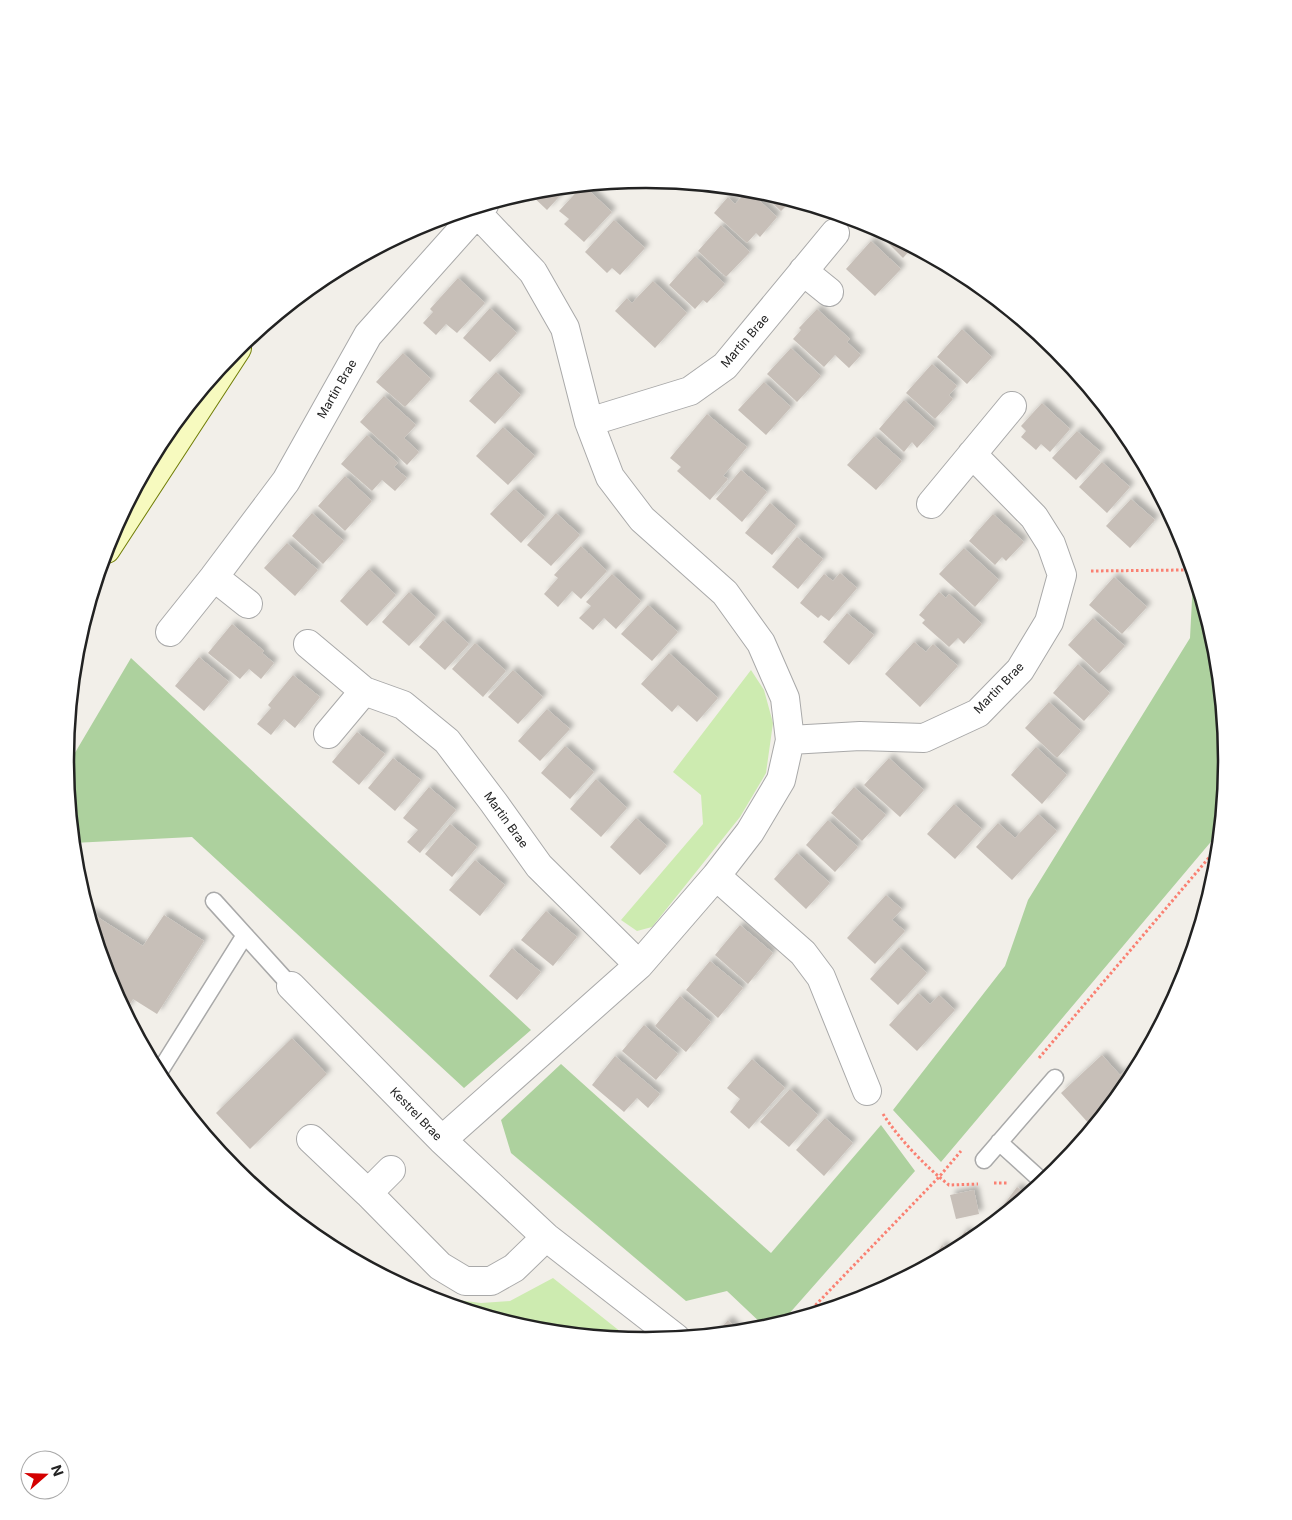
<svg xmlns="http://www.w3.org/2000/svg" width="1292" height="1520" viewBox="0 0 1292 1520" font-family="Inter,sans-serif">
  <defs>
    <filter id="shadow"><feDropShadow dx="4.5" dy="-4.5" stdDeviation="2.5" flood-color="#0004"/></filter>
  </defs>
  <rect width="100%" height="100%" fill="#f2efe9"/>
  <path fill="#cdebb0" d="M751,670L764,690L773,723L766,773L740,817L652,927L637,931L621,920L703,824L701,795L673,772Z
    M553,1278L631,1340L532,1330L454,1306L458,1300L481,1303L510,1301Z"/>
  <path fill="#add19e" d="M1193,580L1196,581L1216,647L1227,760L1220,831L941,1162L893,1110L1005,966L1028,900L1190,638Z
    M131,658L531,1030L464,1088L192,837L73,843L66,768Z
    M561,1064L771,1253L881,1125L915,1171L780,1324L766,1328L727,1291L686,1301L511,1153L501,1120Z"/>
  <path fill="#c7bfb8" filter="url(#shadow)" d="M583,185L612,212L584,242L564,224L569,219L559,211Z
    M568,187L547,210L528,192L533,190Z
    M748,190L777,217L760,237L756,233L747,243L714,213L728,197L735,204Z
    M758,190H760L792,200L781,211Z
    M614,220L645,248L620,275L612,268L607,273L585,252Z
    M721,225L750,252L726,277L698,251Z
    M884,231L887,233L913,247L903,258L880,235Z
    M871,241L901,269L875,296L846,269Z
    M695,256L725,284L707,303L703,300L695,309L669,285Z
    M458,278L485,303L457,333L446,324L436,335L423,323L433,312L430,309Z
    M653,281L687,313L655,348L615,311L627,298L632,303Z
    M490,308L517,333L490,362L463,338Z
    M817,309L850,339L847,342L861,355L849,368L835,355L824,367L793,339L801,330L799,328Z
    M962,329L992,357L967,384L937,357Z
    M791,348L821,376L797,402L767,374Z
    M403,353L431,379L405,407L376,382Z
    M932,364L957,386L949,395L953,399L935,419L906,393Z
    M496,372L521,395L495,424L469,401Z
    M764,382L791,407L766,435L738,410Z
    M384,396L416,425L404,438L419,452L407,465L360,422Z
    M904,400L935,428L917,448L912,442L904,452L879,429Z
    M1042,403L1070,429L1050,452L1041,444L1036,450L1021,437L1026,431L1021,426Z
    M707,414L747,447L723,476L728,479L710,500L677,471L681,467L670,458Z
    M503,427L535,456L508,485L476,456Z
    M1077,431L1101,452L1076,480L1052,458Z
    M367,435L398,463L394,467L407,478L395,491L382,480L372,491L341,464Z
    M874,436L902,461L876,490L847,465Z
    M1102,462L1130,487L1107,513L1079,487Z
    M741,470L767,492L742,522L716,499Z
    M345,476L372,501L345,531L318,506Z
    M514,489L545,517L521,543L490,514Z
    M1131,499L1155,520L1130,548L1106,526Z
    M770,503L796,526L772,555L745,533Z
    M312,513L344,541L323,564L292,536Z
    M556,513L580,535L551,566L527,545Z
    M993,514L1024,542L1006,561L1002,557L995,565L969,541Z
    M797,537L823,559L798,589L772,567Z
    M287,543L318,570L295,596L264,568Z
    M581,546L607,571L581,599L572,591L558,607L544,594L558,578L554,575Z
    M964,548L999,580L975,607L939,574Z
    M369,569L396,595L367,626L340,601Z
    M840,573L857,588L829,621L821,615L818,618L800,603L824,574L833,581Z
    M612,574L641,601L616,629L604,618L593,630L579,618L591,606L586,602Z
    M1114,577L1147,607L1122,634L1089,605Z
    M409,592L436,617L409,646L382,622Z
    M939,592L946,598L949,594L982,624L964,644L958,638L949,647L922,623L925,620L919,615Z
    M648,605L678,632L652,661L621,634Z
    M847,613L874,635L849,665L823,642Z
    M1093,618L1125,646L1099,674L1068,645Z
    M443,620L469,644L445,670L419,647Z
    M232,624L264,651L262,653L274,663L261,679L249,669L240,679L208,653Z
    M914,642L926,652L933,644L958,666L920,707L885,674Z
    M475,643L506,671L483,697L452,669Z
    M669,653L718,698L697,722L678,705L672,712L641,684Z
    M199,657L229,682L204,711L175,686Z
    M1078,664L1110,693L1084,721L1053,693Z
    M513,670L543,697L518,724L488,697Z
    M293,675L320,697L295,728L284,719L271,735L257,724L271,708L268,705Z
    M1049,702L1081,731L1057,758L1025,728Z
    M547,709L570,729L540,761L518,741Z
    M357,732L385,754L359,785L332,762Z
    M565,746L594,772L570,799L541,773Z
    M1036,747L1067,775L1042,804L1011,775Z
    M393,758L421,780L395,811L368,788Z
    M889,758L924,790L900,817L864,785Z
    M596,779L627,808L601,837L570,809Z
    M429,787L456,810L420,853L407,842L418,830L403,818Z
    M854,787L886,815L862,841L831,813Z
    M954,804L982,829L955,859L927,834Z
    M1038,814L1057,831L1012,880L976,847L998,823L1015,838Z
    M636,818L667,846L640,875L610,847Z
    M828,820L858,847L835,872L806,845Z
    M450,824L477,847L452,877L425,854Z
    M797,853L830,883L806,909L774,879Z
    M475,860L505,885L480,916L449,890Z
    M886,895L902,909L892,920L905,931L875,964L847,938Z
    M88,911L143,946L164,915L204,941L157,1014L133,999L125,1012L109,982Z
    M546,911L577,937L553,966L521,940Z
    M740,925L773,953L748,984L715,955Z
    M899,947L927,973L898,1005L870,979Z
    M512,948L541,972L517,1000L489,976Z
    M710,961L743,988L718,1018L686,990Z
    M918,993L930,1004L939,995L955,1010L917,1051L889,1025Z
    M680,996L711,1022L686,1052L655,1026Z
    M644,1025L678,1054L656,1080L622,1051Z
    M292,1038L327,1074L250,1149L216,1113Z
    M1102,1055L1120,1075L1128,1068L1134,1074L1129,1083L1092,1127L1061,1093Z
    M615,1056L660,1094L648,1108L637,1098L624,1112L592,1085Z
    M752,1059L785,1088L749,1129L730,1112L740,1099L727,1088Z
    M790,1089L818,1115L789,1147L760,1122Z
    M825,1118L853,1143L824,1176L796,1150Z
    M1017,1187L1028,1195L988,1227H987Z
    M974,1190L979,1214L956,1219L950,1195Z
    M965,1231L975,1238L969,1243L928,1265L942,1245L950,1251Z
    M728,1320L740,1332L719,1334L717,1332Z"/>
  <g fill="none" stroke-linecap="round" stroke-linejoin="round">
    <defs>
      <path id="lane" d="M214,901L291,986
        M158,1074L245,935
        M999,1142L1043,1182
        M984,1160L1055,1078"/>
      <path id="street" d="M803,271L829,292
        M589,422L690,391L725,366L835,233
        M931,504L1012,406
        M214,577L248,604
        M170,632L214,577L286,481L368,335L484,205
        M308,644L364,691L403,705L447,741L494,803L539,866L639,965
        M328,734L364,691
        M790,740L860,736L924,738L978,713L1020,670L1049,622L1062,575L1051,544L1034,517L972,454
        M716,876L803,953L821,977L867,1091
        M291,986L442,1140L546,1237L676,1338
        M311,1139L368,1193L440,1266L465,1281H491L514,1268L546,1237
        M442,1140L639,965L716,876L750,832L781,780L790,740L785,698L761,643L725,593L642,519L610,477L589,422L565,328L533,272L477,213
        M368,1193L391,1170"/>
      <path id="secondary" d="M106,549L237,348"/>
    </defs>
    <use href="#lane" stroke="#a9a9a9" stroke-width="19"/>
    <use href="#street" stroke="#a9a9a9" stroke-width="30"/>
    <use href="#secondary" stroke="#707d05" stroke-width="30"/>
    <path stroke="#fa8072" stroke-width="3" stroke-dasharray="2.5 2.5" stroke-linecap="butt" d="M1091,571L1185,570L1193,572
      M1039,1058L1218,847
      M883,1114C899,1139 926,1167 949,1185L978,1184
      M994,1183H1008
      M805,1316L939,1177L961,1151"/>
    <use href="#lane" stroke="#fff" stroke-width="16"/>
    <use href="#street" stroke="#fff" stroke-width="28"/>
    <use href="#secondary" stroke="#f7fabf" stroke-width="28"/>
  </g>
  <g text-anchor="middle" stroke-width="4" stroke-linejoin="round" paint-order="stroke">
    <g font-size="12" fill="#222" stroke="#fff">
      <text transform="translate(745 341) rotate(-49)" y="4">Martin Brae</text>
      <text transform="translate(337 389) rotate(-60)" y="4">Martin Brae</text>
      <text transform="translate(999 688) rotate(-46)" y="4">Martin Brae</text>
      <text transform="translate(506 820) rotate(54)" y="4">Martin Brae</text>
      <text transform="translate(416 1114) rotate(46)" y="4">Kestrel Brae</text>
    </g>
  </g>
  <path d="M0 0H1292V1520H0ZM74 760a572 572 0 1 1 1144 0a572 572 0 1 1-1144 0Z" fill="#fff" fill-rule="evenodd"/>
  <path fill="none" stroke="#222" stroke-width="2.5" d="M74 760a572 572 0 1 1 1144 0a572 572 0 1 1-1144 0Z"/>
  <g transform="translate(45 1475) rotate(70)"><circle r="24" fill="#ffffff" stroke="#a7a7a7"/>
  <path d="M0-4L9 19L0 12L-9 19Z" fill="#d40000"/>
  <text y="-8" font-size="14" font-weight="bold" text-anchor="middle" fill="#222222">N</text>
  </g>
</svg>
